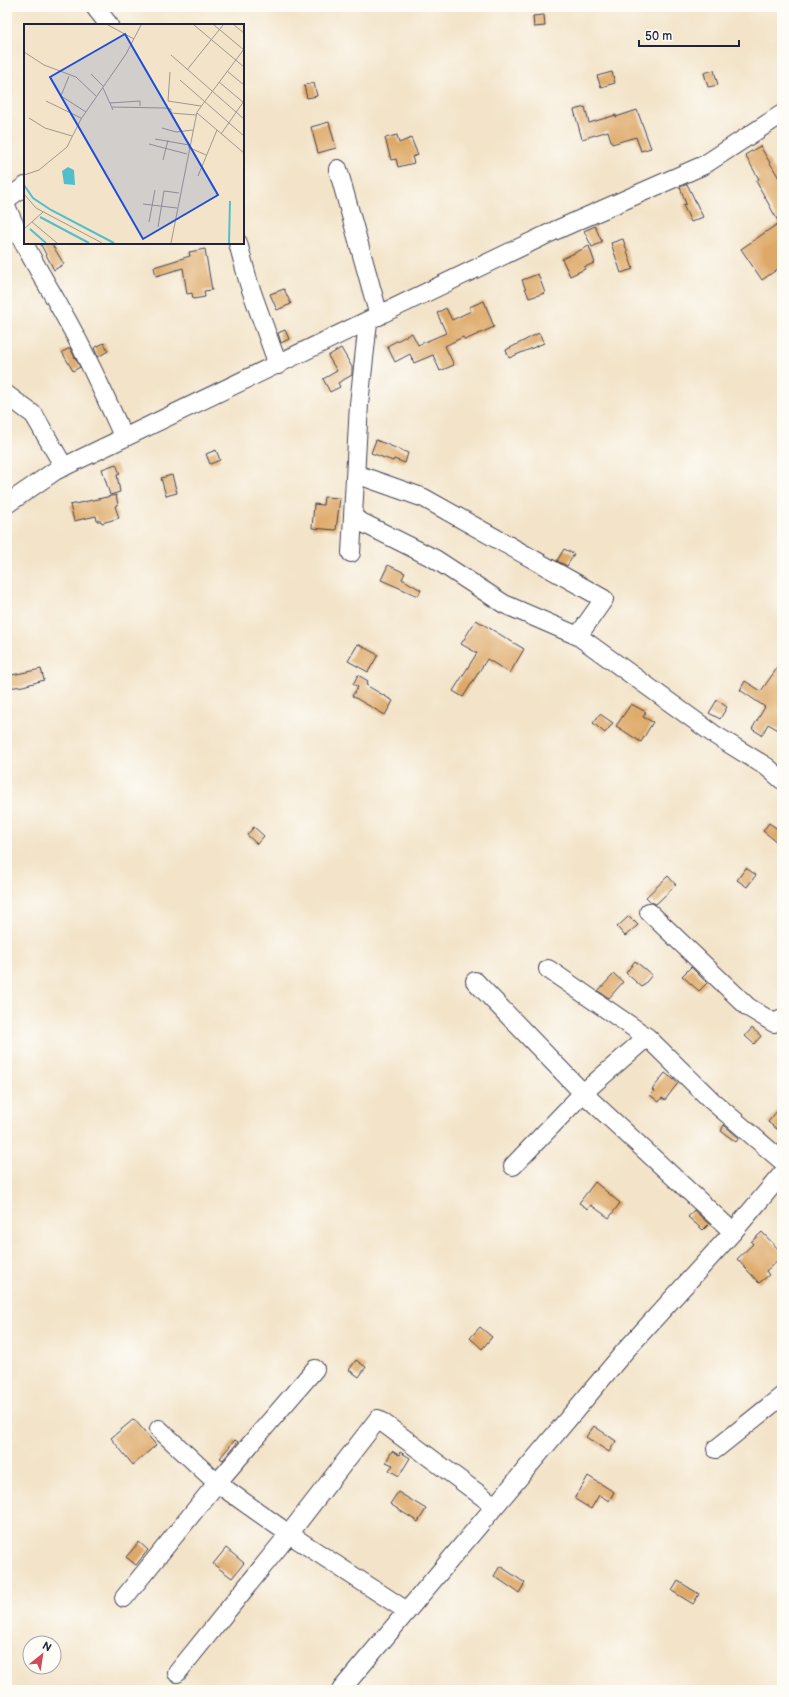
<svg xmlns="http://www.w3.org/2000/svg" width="789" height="1697" viewBox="0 0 789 1697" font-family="'Balsamiq Sans',sans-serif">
  <rect width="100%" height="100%" fill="#fdfcf7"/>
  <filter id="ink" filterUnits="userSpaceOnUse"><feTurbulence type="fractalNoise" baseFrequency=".025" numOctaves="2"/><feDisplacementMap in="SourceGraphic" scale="8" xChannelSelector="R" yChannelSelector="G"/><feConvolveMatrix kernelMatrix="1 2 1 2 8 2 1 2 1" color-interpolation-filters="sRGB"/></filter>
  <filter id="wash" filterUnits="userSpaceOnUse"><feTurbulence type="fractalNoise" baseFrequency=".012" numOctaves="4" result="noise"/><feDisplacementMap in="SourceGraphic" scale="16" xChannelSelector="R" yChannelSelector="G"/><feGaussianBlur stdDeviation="0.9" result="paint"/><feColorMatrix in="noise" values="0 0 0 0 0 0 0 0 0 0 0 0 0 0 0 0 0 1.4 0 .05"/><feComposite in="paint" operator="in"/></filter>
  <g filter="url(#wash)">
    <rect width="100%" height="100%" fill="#f3e4c9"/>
    <g id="blocks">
      <path fill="#dea967" d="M544,15L545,26L534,27L533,16Z
        M714,70L718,85L708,87L704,73Z
        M612,72L615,83L601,87L597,76Z
        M314,83L317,96L307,98L304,85Z
        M585,107L589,123L616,115V117L637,110L651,148L641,151L636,137L612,144L608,131L582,139L574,110Z
        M329,122L336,148L318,153L311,127Z
        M397,135L399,143L411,138L418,155L412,157L414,163L398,167L396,159L391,160L385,138Z
        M760,146L782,183V266L762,280L741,249L779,223L756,181L759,179L745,155Z
        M687,184L703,217L691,222L683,205L686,204L680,187Z
        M595,226L602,242L592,247L584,231Z
        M623,239L633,269L621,273L611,243Z
        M40,243H51L64,264L54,270Z
        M589,246L595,263L584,267L585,269L570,276L562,259Z
        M205,249L212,290L204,291L205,297L193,299L192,293L187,294L183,268L156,276L154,267L190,256L189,252Z
        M538,274L545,293L529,298L522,280Z
        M284,289L291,304L277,310L270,294Z
        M484,301L494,327L465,340L463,337L445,346L454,365L440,371L433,355L414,363L410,354L395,362L387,346L412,333L418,345L446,333L437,313L446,308L452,320L471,311L469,307Z
        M285,330L289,339L281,343L278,333Z
        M539,333L544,343L509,358L506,350Z
        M104,343L108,351L98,357L94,348Z
        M70,348L80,367L73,371L62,352Z
        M341,348L352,367V375L338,383L340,387L330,392L323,379L337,371L328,356Z
        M376,440L408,453L405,463L394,459L393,461L371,453Z
        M216,450L220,460L210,464L206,454Z
        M116,464L120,474L117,475L120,492L110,495L102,469Z
        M172,475L177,493L166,496L161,478Z
        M116,495L118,505L115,506L119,518L102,523L101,521H97L96,516L74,521L70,505Z
        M324,497L340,498L336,530L312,528L314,504L323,505Z
        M564,549L574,554L567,566L557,561Z
        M388,565L405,573L402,579L421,590L418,596L381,580Z
        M476,620L524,649L510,673L487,659L463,697L453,691L477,653L461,644Z
        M358,644L378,655L368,672L348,661Z
        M782,661V732L768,724L762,735L752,729L765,707L740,690L745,681L761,691Z
        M41,669L44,680L23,686L7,688V676Z
        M358,675L368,681L366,685L393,701L385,715L352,696L358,687L353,684Z
        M717,700L727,707L720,719L709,713Z
        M631,704L646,712L643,717L653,722L641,742L616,726Z
        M600,714L613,723L605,733L593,723Z
        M769,823L782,832V846L763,831Z
        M254,827L264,836L257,844L247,835Z
        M746,868L756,875L747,887L737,880Z
        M668,876L676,885L656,904L651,902L646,897Z
        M629,916L638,925L625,936L617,927Z
        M635,961L652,975L642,987L626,973Z
        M691,967L707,983L699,991L682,976Z
        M614,974L623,982L609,998L598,991Z
        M752,1028L761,1036L754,1044L745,1036Z
        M665,1073L678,1083L665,1100L662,1098L659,1102L650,1095L654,1091L652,1090Z
        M782,1105V1133L768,1122Z
        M724,1125L739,1138L736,1142L721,1131Z
        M595,1182L620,1203L609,1218L591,1205L588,1209L579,1203Z
        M694,1210L709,1224L703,1230L688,1217Z
        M762,1232L782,1253V1256L766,1271L769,1275L759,1283L737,1259L753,1244L751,1242Z
        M480,1327L492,1337L482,1349L470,1338Z
        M356,1360L366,1367L359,1377L349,1370Z
        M134,1419L156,1445L133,1465L111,1438Z
        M594,1426L616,1441L609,1452L586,1437Z
        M235,1440L238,1442L223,1460L220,1458Z
        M392,1451L399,1455L400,1452L410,1458L399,1476L389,1470L393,1465L386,1462Z
        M588,1476L614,1492L609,1501L599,1495L591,1509L575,1499Z
        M398,1492L426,1509L418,1522L390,1504Z
        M139,1542L148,1550L136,1565L126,1557Z
        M226,1548L244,1563L232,1578L213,1564Z
        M500,1566L525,1583L519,1593L494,1576Z
        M678,1581L699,1594L693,1604L672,1591Z"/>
    </g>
  </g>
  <g filter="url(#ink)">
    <use href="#blocks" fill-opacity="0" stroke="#413f50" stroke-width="1"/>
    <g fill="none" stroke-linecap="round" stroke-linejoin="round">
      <defs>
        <path id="minor" d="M95,7L109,25
          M338,169L379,316
          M7,199L25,186
          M7,208C22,245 44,278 63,313C86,353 105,396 124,438
          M238,243L249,284L278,365
          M7,395L34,415L64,467
          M356,474L424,498L604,599L578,636
          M7,504L55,471L554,231L704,165L782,114
          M353,518L435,559L504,604L578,636L715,735L767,767L782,780
          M351,553L359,404L368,322
          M649,912L748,1007L774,1023L782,1019
          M548,969L647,1037L711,1100L782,1161
          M475,981L583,1093L733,1232
          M513,1166L583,1093L647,1037
          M159,1429L217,1483L289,1534L407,1611
          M716,1449L782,1396
          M124,1598L217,1483L315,1369
          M177,1673L289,1534L378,1419L495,1506
          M341,1690L625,1351L733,1232L782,1174"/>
      </defs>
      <use href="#minor" stroke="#413f50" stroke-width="20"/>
      <use href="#minor" stroke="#fff" stroke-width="18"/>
    </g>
  </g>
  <g transform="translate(24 24)">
    <rect width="220" height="220" fill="#f3e4c9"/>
    <path d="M44,143L50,146L51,161L40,160L38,147Z" fill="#52becc"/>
    <path fill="none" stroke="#52becc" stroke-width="2" d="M0,161L9,174L27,186L90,219M16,193L65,219M6,205L22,219M205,219L206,177"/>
    <path fill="none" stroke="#9f9690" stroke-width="1" d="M84,1L110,15M170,1L220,43M190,1L220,26M210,1L220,9M0,28L20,41L52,53L72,72M147,31L220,95M163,46L199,1M203,47L220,61M146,48L144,77L177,82M67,50L79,62M45,52L37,72L62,88M156,56L220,112M195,58L220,79M79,64L89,86M22,77L57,94M86,79L116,77V82M88,83L141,84L147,85V89L172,91M173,89L220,129M5,94L21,104L48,112M138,104L152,108L169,106M197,110L220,77M131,115L165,121M125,120L163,130M164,123L182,131M139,136L144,116M0,151L15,146L43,123L57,95L102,30L117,1M174,152L193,106M0,170L12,184L78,219M119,180L153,184M8,198L33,219M125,198L131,166M134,203L140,167L155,169M0,205L19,188M147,219L173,88L220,25"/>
    <path fill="#1d4ed8" fill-opacity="0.15" stroke="#1d4ed8" stroke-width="2" d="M101,10L194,171L119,215L26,53Z"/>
    <rect width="220" height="220" fill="none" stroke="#22223b" stroke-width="2"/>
  </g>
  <rect width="789" height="1697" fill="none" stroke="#fdfcf7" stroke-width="24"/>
  <g transform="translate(42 1655) rotate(30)"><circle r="19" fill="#fdfcf7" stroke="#a5a5ac"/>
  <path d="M0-3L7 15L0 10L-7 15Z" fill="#d1495b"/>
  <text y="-6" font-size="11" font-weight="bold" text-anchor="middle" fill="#22223b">N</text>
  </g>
  <path d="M639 40v6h100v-6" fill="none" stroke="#22223b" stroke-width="2"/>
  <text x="645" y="40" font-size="12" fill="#22223b" stroke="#fdfcf7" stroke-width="3" paint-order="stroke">50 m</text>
</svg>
